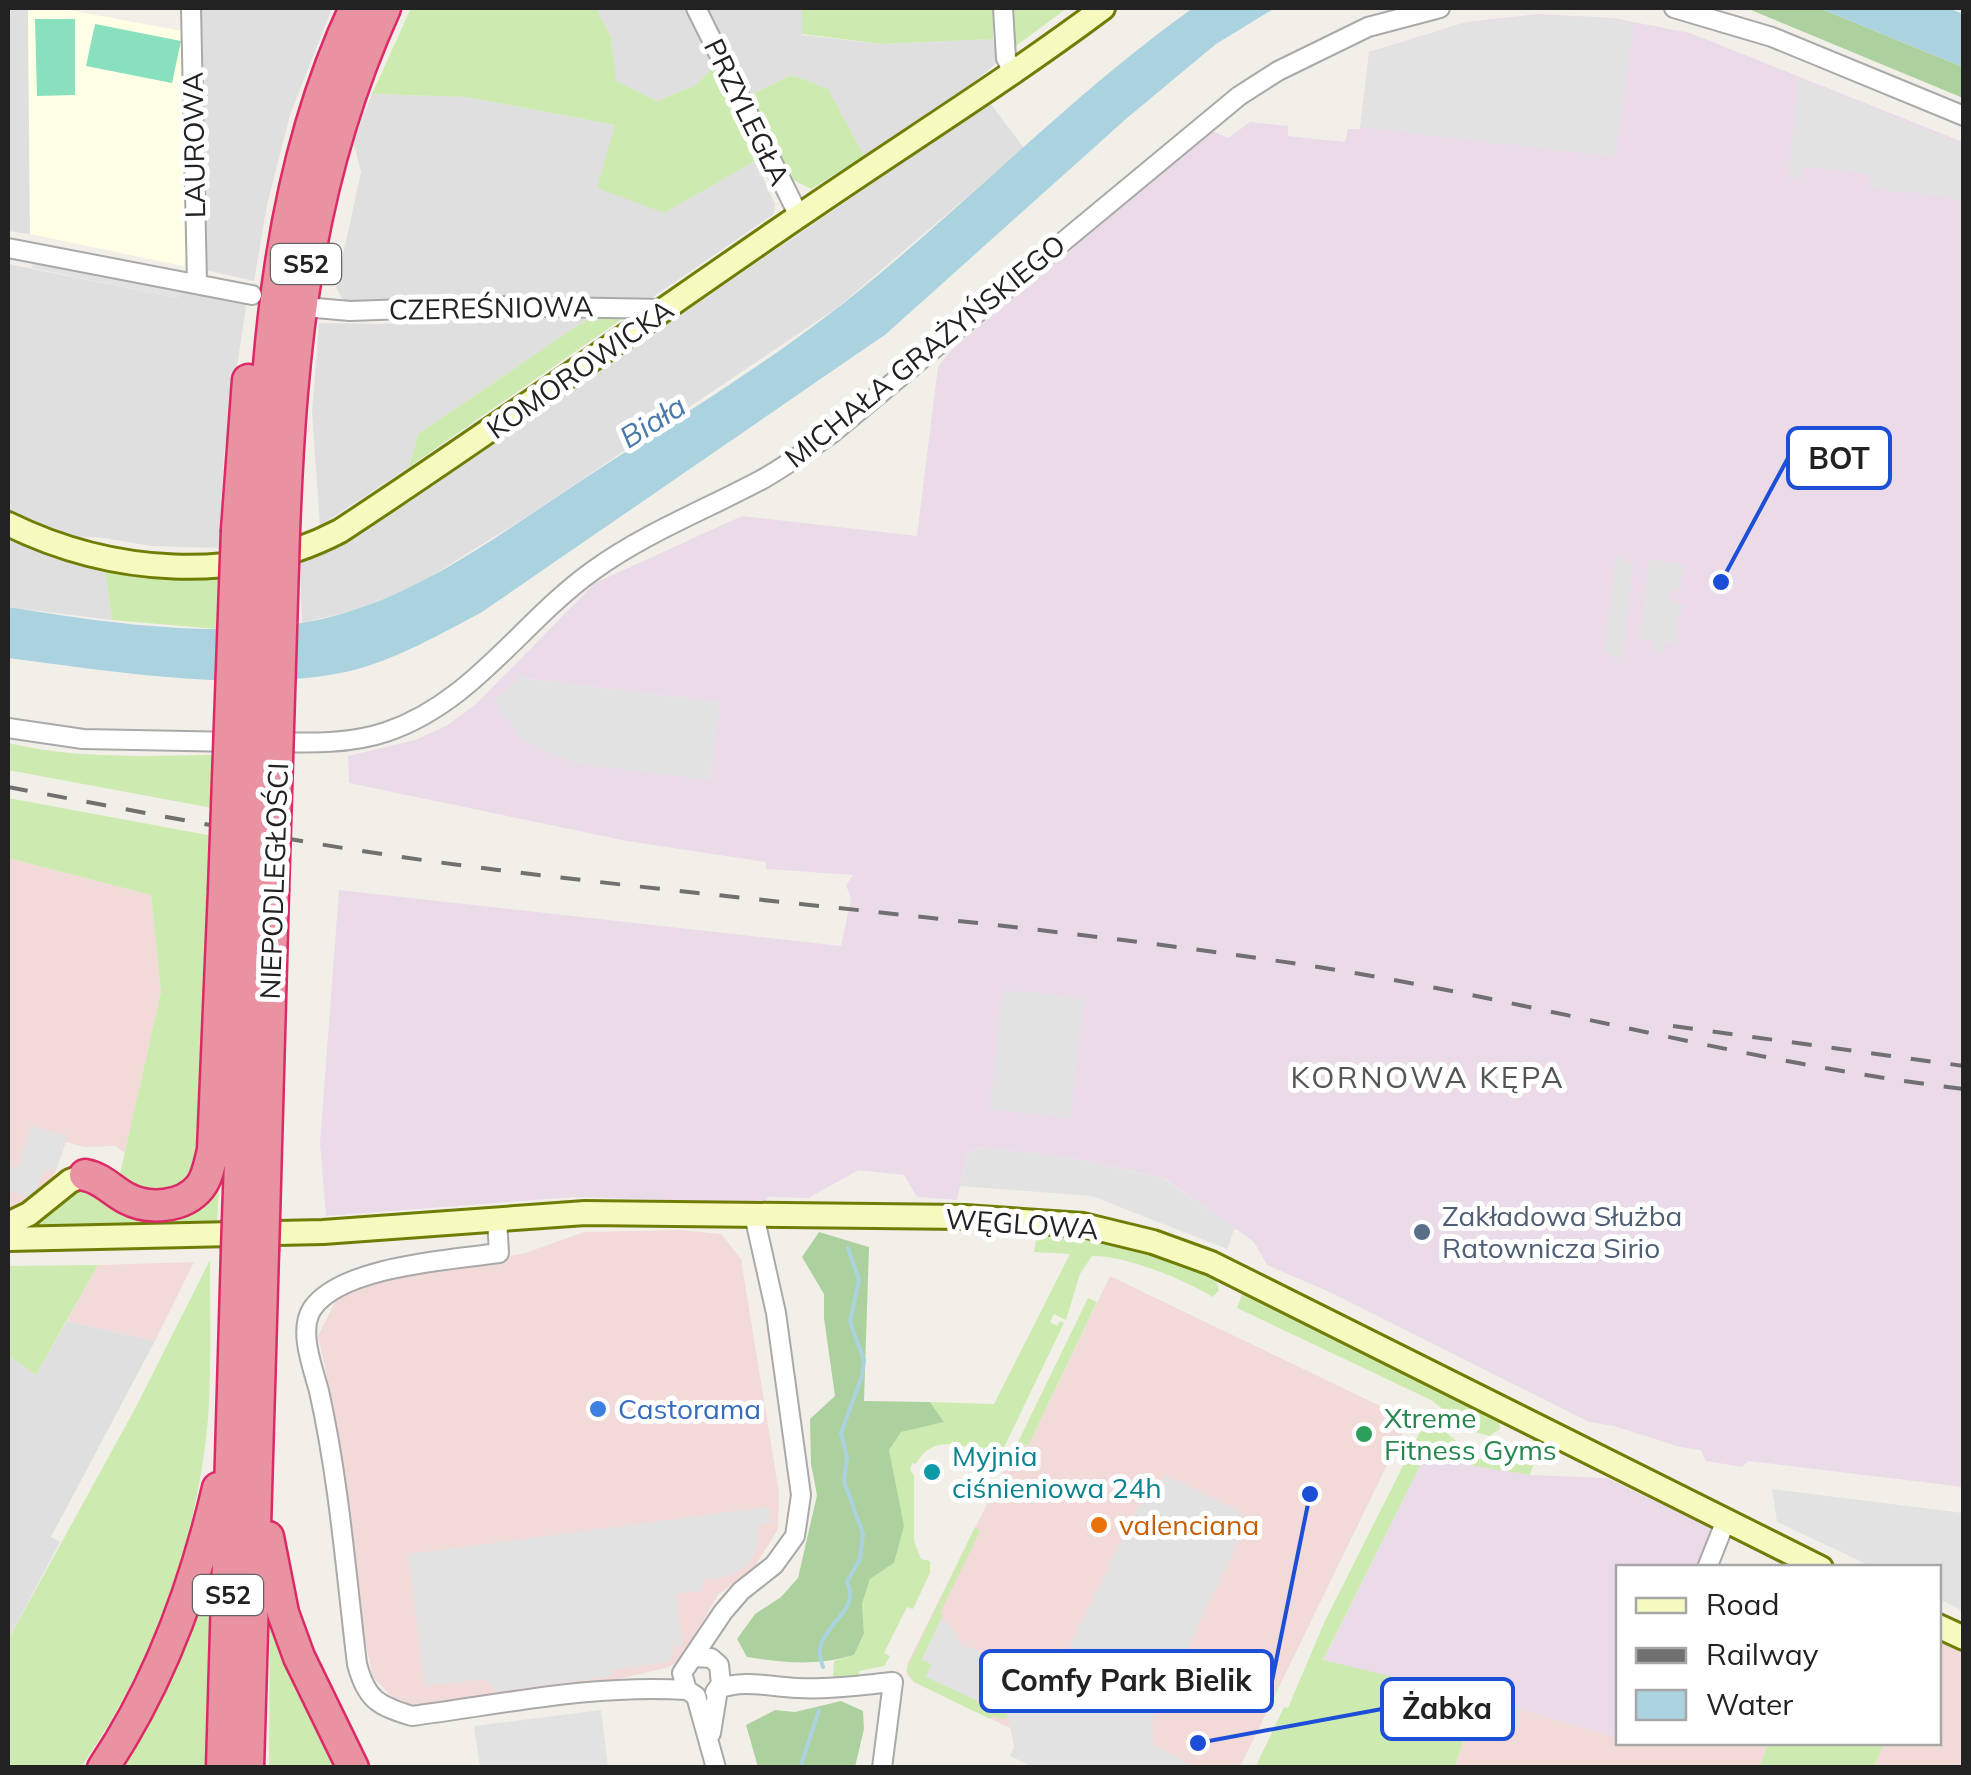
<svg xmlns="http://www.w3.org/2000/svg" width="1971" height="1775" viewBox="0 0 1971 1775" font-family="Mulish,sans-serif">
  <rect width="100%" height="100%" fill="#f2efe9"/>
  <path fill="#e0dfdf" d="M8,8H28L30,234L8,231Z
    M200,8H332L290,115L267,205L254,281L206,270Z
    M596,8H687L713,67L696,85L657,101L615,81L611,37Z
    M705,8H802V35L881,44L993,39L999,61L974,82L864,156L827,89L792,75L750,95Z
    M372,94L467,97L615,125L663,213L755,161L775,204L774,214L647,301L401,299L345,304L336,288L361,172L353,141Z
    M990,103L1024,148L838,307L523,519L415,586L356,610L302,623L300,564L407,502Z
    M8,264L178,298L180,288L247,300L224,453L219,548L151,546L104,538L65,536L8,511Z
    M592,312L593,315L418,434L409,467L320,526L312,413L319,323L381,324Z
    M8,535L42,551L105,572L112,620L8,607Z
    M67,1321L155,1341L51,1537L60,1542L8,1640V1355L36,1375Z"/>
  <path fill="#f2dad9" d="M8,858L151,895L161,992L125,1153L115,1146L84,1147L66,1142L49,1190L29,1205L8,1210Z
    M681,1230L721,1234L741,1259L779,1493L778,1529L754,1568L718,1595L680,1661L666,1668L614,1680L433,1705L412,1706L393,1698L373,1677L362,1626L336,1419L318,1336L336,1300L376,1281L525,1253L584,1232Z
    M194,1262L155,1341L67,1321L98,1265Z
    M1110,1276L1409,1420L1240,1767H1092L914,1682L907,1675V1664L1018,1442L1028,1446Z
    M1939,1640L1963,1652V1767L1874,1768L1884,1743L1938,1742Z
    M1478,1697L1618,1738V1742L1769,1743L1759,1767L1455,1768Z"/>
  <path fill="#ebdbe8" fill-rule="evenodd" d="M1538,14L1613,18L1690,33L1963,142V1487L1749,1461L1742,1467L1706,1461L1701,1450L1680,1447L1614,1426L1589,1422L1334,1294L1267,1265L1254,1242L1164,1178L1078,1159L981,1147L967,1153L957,1200L917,1197L904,1175L859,1170L808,1198L768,1197L765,1203L575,1197L326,1216L320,1143L339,890L841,946L851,899L846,885L853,875L766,869V862L627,841L349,783L348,756L415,740L446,726L476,704L595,583L742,516L917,536L938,367L950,351L1213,131L1228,138L1250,122L1288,126V136L1345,142L1348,129H1360L1369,52L1466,22ZM521,675L529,679L719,702L710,779Z
    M1424,1457L1530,1475L1607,1478L1713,1529L1697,1567L1618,1568V1738L1478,1697L1323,1661Z"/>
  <path fill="#ffffe5" d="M28,8H58L187,32L188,267L30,234Z"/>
  <path fill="#cdebb0" d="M411,8H596L611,37L616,81L657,101L696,85L713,67L755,161L664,213L597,188L615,125L467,97L372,94Z
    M802,8H993V39L881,44L802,34Z
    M1013,8H1067L1012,49Z
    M792,75L828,89L864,156L811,189L791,179L750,95Z
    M632,312L409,467L418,434L593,315Z
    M105,572L142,577L220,576L217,629L112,620Z
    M8,743C75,759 143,756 212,755V808L8,770Z
    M8,798L213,836L206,1103L195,1173C166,1194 147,1200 120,1174L161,992L151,895L8,858Z
    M220,1174L217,1223L22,1226L78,1191L89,1190L121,1209Z
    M1043,1230L1101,1236L1214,1274L1219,1290L1213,1297C1183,1279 1124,1255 1092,1256L1080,1274L1066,1320L1054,1314L1050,1322L1057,1326L1060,1321L1064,1323L996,1464L991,1463L990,1453C963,1446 932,1433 916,1464L912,1463L910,1470L914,1475V1541L921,1559L930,1561V1573L913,1609L907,1607L884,1653L890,1656L884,1666L859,1671V1675L833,1678L834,1661L854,1655L864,1635L862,1604L870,1579L894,1563L889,1450L900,1432L943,1422L930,1402L994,1404L1070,1254L1034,1252L1037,1235Z
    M210,1260C210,1308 211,1357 209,1405C201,1531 154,1664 81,1767H8V1640L137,1405Z
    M98,1265L36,1375L8,1355V1266Z
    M1251,1292L1498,1416L1500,1429L1489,1436L1472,1431L1431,1400L1237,1308L1242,1295Z
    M1088,1298L1097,1302L1028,1446L1018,1442Z
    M1430,1427L1444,1431L1478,1459C1504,1461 1518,1440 1542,1439L1530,1475L1424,1458L1323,1660L1478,1697L1455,1767L1255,1768L1284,1707L1288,1708L1324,1623L1420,1432Z
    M975,1527L980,1530L978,1535L940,1613L943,1615L922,1659L932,1665L927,1677L1008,1715L1004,1719L992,1716L990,1719L914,1682L906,1670Z
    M213,1544L205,1767L116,1768Z
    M270,1600L294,1678L338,1767L269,1768Z
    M1769,1743V1742L1884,1743L1874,1767H1759Z"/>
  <path fill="#add19e" d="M1746,8H1819L1963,67V98Z
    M819,1232L869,1247L864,1401L930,1402L944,1422L901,1432L889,1450L904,1526L894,1563L870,1579L862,1604L864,1634L854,1655C816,1666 785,1663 747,1657L737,1639L755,1614L781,1597L798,1578L817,1495L811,1464L810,1419L835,1396L824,1318V1294L802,1257Z
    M841,1701L863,1711L864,1729L855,1767H758L746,1725L775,1710L795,1712Z"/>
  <path fill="#88e0be" d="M35,19H75V95L37,96Z
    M95,24L181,41L172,83L86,66Z"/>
  <path fill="#e2e2e2" d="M1538,16L1593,17L1634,23L1615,157L1360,127L1370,53L1466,23Z
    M1798,78L1963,145V199L1870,188V174L1803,166L1801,179L1789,178Z
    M33,261L180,288L178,298L32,268Z
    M1616,556L1633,565L1622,660L1605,652Z
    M1649,560L1683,564L1680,590L1670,589L1669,601L1682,604L1681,616L1677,617L1676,644L1664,643L1663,652L1652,651L1653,641L1640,639Z
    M521,675L529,679L720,702L710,780L577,764L523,741L494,701Z
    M1003,990L1084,998L1070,1118L990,1109Z
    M31,1126L67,1136L57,1168L42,1173L34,1199L8,1191V1163L13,1168L19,1166Z
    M982,1147L1078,1159L1163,1178L1235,1228L1227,1249L1092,1196L960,1186L967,1153Z
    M1165,1475L1241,1512L1237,1521L1246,1526L1152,1721L1154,1744L1193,1767H1033L1010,1756L1014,1747L1008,1715L926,1677L931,1664L922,1660L941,1619L950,1624L960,1643L1027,1675H1056L1151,1480L1161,1484Z
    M1772,1489L1963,1513V1611L1939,1599L1938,1568L1873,1567L1777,1522Z
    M769,1507L771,1523L759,1524L757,1549L749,1564L730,1576L702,1580L703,1590L676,1594L683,1645L672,1647L673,1655L668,1662L612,1670L611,1676L495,1692L489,1682L480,1680L425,1686L408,1554Z
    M601,1710L608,1767H480L474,1726Z"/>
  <path fill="#aad3df" d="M1193,8H1275L1216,44L1127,118L886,334L482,612C440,634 396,660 350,671C250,694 109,671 8,658V607C101,622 208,638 301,623C402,607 487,543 570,488C660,429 755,372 840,306C961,211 1068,97 1193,8Z
    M1819,8H1948L1963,14V67Z"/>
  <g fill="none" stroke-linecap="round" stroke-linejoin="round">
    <path stroke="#aad3df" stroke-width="4" d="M823,1667C806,1628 864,1616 847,1582L860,1559L863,1534L844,1481L847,1457L841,1433L862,1376L864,1360L850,1322L859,1280L848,1248
      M800,1768L819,1710"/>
    <defs>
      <path id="street" d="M191,8L197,283
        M696,8L799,216
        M1003,8L1006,58L1014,74
        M1674,8L1772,37L1964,116
        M8,248L252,295
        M316,308L350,311L490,306L665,309
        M8,728L83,739L237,742
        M273,742C311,743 350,744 386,732C473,703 522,621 594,570C645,533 705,510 761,480C785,467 808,449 831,434L1239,96L1278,71L1368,27L1440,8
        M497,1219L499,1253C451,1260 341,1266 312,1309C298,1331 313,1368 319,1391C339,1480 346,1573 357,1664C366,1699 378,1706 412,1716C504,1704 594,1684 687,1690
        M1707,1568L1726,1520
        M695,1657L711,1658L719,1665L721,1684L715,1692
        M711,1733L718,1689C744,1679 770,1687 797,1688C828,1690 862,1685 893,1682L882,1768
        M716,1768L696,1696L687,1690L682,1673L723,1612L741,1591L774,1565L795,1536L801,1495L776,1313L754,1215"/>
      <path id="secondary" d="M8,524C110,574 237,585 340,531C494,430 644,322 796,218C899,147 1004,82 1103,8
        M8,1224L29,1214L70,1181L85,1175
        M8,1239L323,1232L585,1213L965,1217L1083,1225L1153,1242L1211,1263L1821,1568
        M1938,1626L1964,1638"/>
      <path id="highway" d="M237,530L248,380
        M260,531C266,352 278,172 355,8
        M284,532C291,345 307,180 385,8
        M85,1175C102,1178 111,1190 126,1198C148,1210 183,1208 200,1187C208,1177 210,1162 213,1150L224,890
        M264,1218L273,891
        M238,1220L249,891
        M268,1537L283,1613L299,1657L353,1768
        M103,1768C160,1683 195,1587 218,1488
        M222,1768L237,1251
        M248,1768L263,1251"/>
    </defs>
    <use href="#street" stroke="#a9a9a9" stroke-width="22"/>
    <use href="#secondary" stroke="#707d05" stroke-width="28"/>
    <use href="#highway" stroke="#dc2a67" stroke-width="35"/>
    <use href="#street" stroke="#fff" stroke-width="18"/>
    <use href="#secondary" stroke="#f7fabf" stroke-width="22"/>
    <use href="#highway" stroke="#e892a2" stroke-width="30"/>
    <path stroke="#707070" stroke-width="4" stroke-dasharray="20 20" stroke-linecap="butt" d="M8,787C157,815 307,845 459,865C745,902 1033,923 1318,967C1535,1001 1746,1063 1964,1089
      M1673,1026L1964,1066"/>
    <defs>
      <path id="highway-bridge" d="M224,890L237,530
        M249,891L260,531
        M273,891L284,532
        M237,1251L238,1220
        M263,1251L264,1218"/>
    </defs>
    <use href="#highway-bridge" stroke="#dc2a67" stroke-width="35" stroke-linecap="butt"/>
    <use href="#highway-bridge" stroke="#e892a2" stroke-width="30"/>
  </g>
  <circle fill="#5c6f8a" stroke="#fff" stroke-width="4" cx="1422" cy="1232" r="10"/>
  <circle fill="#3f7fe0" stroke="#fff" stroke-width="4" cx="598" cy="1409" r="10"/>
  <circle fill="#2e9e5b" stroke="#fff" stroke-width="4" cx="1364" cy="1434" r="10"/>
  <circle fill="#0f9aa8" stroke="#fff" stroke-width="4" cx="932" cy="1472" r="10"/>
  <circle fill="#e8710a" stroke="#fff" stroke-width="4" cx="1099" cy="1525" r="10"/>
  <g text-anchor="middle" stroke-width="10" stroke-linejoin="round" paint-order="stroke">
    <g fill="#fff" stroke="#646464" stroke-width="2.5">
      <rect x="271" y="244" width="70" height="40" rx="8"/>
      <rect x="193" y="1575" width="70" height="40" rx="8"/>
    </g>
    <g font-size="25" font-weight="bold" fill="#222">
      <text x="306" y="273">S52</text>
      <text x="228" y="1604">S52</text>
    </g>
    <g font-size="28" fill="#222" stroke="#fff">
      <text transform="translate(747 112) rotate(64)" y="10">PRZYLEGŁA</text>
      <text transform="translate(194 145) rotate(-91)" y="10">LAUROWA</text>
      <text transform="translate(491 308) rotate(-1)" y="10">CZEREŚNIOWA</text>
      <text transform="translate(925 351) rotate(-39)" y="10">MICHAŁA GRAŻYŃSKIEGO</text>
      <text transform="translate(580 369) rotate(-35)" y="10">KOMOROWICKA</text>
      <text transform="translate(274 881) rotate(-88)" y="10">NIEPODLEGŁOŚCI</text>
      <text transform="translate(1022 1224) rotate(4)" y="10">WĘGLOWA</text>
    </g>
    <g font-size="28" fill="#4e5e75" stroke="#fff" text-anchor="start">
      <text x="1442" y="1226">Zakładowa Służba<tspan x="1442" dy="32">Ratownicza Sirio</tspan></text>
    </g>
    <g font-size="28" fill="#366cbe" stroke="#fff" text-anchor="start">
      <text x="618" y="1419">Castorama</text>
    </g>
    <g font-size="28" fill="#27864d" stroke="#fff" text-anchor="start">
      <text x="1384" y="1428">Xtreme<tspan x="1384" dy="32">Fitness Gyms</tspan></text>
    </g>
    <g font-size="28" fill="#0d838f" stroke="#fff" text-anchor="start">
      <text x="952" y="1466">Myjnia<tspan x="952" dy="32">ciśnieniowa 24h</tspan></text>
    </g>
    <g font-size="28" fill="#c56008" stroke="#fff" text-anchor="start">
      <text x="1119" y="1535">valenciana</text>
    </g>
    <g font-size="30" font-style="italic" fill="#4a7aab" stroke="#fff">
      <text transform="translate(653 422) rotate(-32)" y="10">Biała</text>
    </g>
    <g font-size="30" letter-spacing="2.5" fill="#555" stroke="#fff">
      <text x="1428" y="1088">KORNOWA KĘPA</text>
    </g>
  </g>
  <path fill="none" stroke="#1d4ed8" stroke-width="4" d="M1721 582L1788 458M1310 1494L1272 1681M1198 1743L1382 1709"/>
  <g fill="#1d4ed8" stroke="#fff" stroke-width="4">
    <circle cx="1721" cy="582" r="10"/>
    <circle cx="1310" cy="1494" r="10"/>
    <circle cx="1198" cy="1743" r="10"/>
  </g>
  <g fill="#fff" stroke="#1d4ed8" stroke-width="4">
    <rect x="1788" y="428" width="102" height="60" rx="10"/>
    <rect x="981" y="1651" width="291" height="60" rx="10"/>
    <rect x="1382" y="1679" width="131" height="60" rx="10"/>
  </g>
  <g font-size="30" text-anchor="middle" font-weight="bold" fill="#222">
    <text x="1839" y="469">BOT</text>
    <text x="1126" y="1691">Comfy Park Bielik</text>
    <text x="1447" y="1719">Żabka</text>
  </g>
  <rect width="1971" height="1775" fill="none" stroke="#222222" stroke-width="20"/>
  <rect x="1616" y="1565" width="325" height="180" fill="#ffffff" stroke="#a7a7a7" stroke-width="2.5"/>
  <rect x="1636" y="1598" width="50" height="15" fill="#f7fabf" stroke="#a7a7a7" stroke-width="2.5"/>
  <text x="1706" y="1615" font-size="30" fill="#222222">Road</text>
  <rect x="1636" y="1648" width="50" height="15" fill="#707070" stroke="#a7a7a7" stroke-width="2.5"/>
  <text x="1706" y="1665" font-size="30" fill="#222222">Railway</text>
  <rect x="1636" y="1690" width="50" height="30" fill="#aad3df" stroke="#a7a7a7" stroke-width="2.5"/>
  <text x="1706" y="1715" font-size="30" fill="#222222">Water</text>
</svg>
